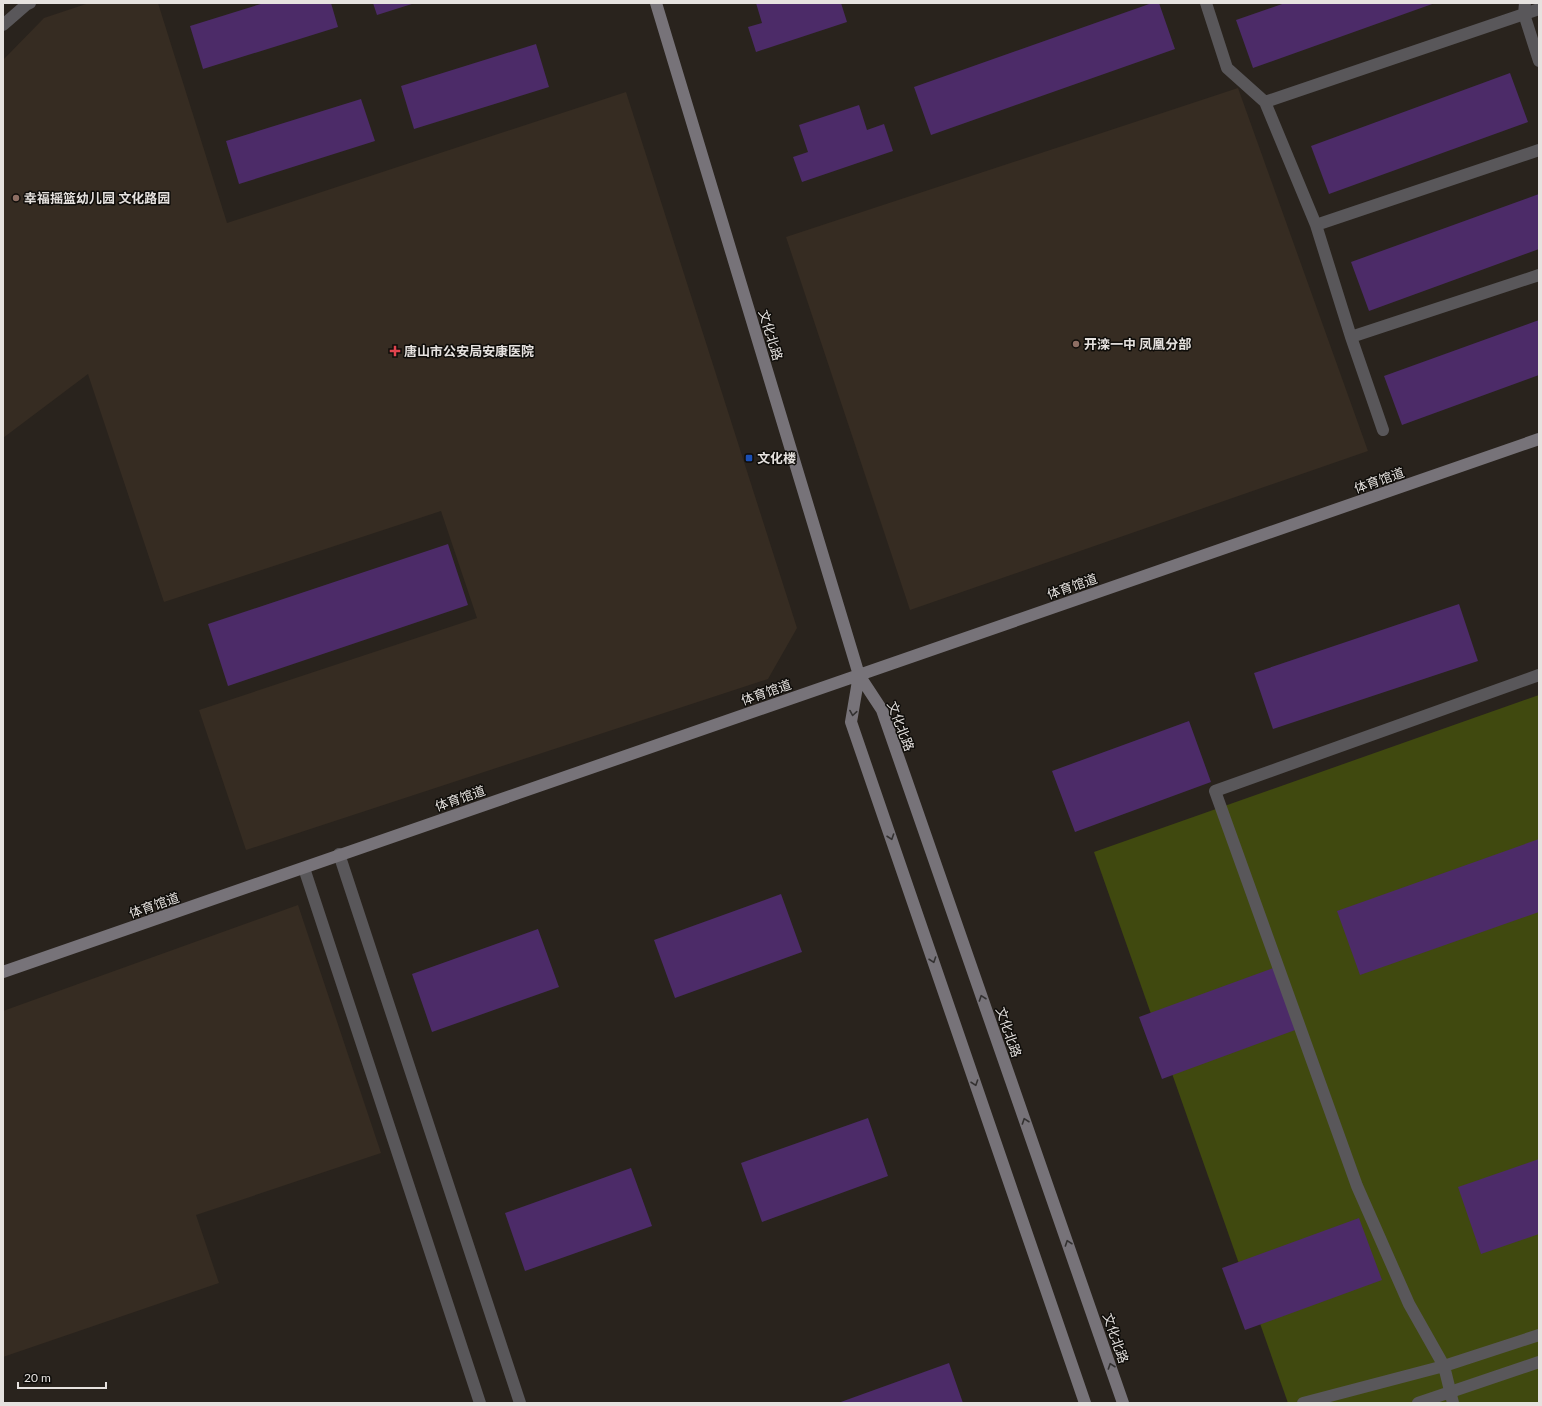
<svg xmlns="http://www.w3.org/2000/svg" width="1542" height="1406" viewBox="0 0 1542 1406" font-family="Lato,'Noto Sans SC',sans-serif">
  <rect width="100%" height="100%" fill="#29231d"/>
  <path fill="#362c22" d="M89,3H158L227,223L626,92L797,628L768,679L246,850L199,710L477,618L441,511L164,602L88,374L3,438V60L44,18Z
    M1238,88L1368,451L910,610L786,237Z
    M298,905L381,1153L196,1215L219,1283L3,1357V1011Z"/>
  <path fill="#40490f" d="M1539,695V1403H1288L1094,852Z"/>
  <path fill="#4c2b68" d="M264,3H331L338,27L203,69L190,26Z
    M373,3H415L377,15Z
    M756,3H841L847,22L756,52L748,27L762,23Z
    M1152,3H1159L1175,49L931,135L914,87Z
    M1285,3H1435L1253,68L1236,20Z
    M536,44L549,87L414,129L401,86Z
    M1510,73L1528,122L1329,194L1311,146Z
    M361,99L375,141L239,184L226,141Z
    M859,105L867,130L884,124L893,151L802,182L793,157L808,152L799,125Z
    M1539,194V249L1369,311L1351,262Z
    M1539,320V375L1402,425L1384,376Z
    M448,544L468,605L228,686L208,624Z
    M1459,604L1478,661L1273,729L1254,673Z
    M1189,721L1211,782L1075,832L1052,771Z
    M1539,839V912L1360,975L1337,911Z
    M781,894L802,952L675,998L654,940Z
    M538,929L559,987L432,1032L412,974Z
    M1276,967L1298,1029L1162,1079L1139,1017Z
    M868,1118L888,1176L762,1222L741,1163Z
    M1539,1159V1234L1481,1254L1458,1187Z
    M631,1168L652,1226L525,1271L505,1213Z
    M1359,1218L1382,1280L1245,1330L1222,1268Z
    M949,1363L963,1403H838Z"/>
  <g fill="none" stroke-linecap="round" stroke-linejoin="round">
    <path stroke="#59575a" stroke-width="12" d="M1206,3L1227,68L1265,102L1539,9
      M1525,3L1524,14L1539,61
      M1265,102L1316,225L1351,337L1383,430
      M1316,225L1539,150
      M1351,337L1539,275
      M1303,1403L1444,1366L1539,1335
      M1418,1403L1539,1362
      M1453,1403L1444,1366L1409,1304L1357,1186L1215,791L1539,675"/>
    <path stroke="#59575a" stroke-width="12" d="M3,25L26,5L30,3
      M339,854L520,1403
      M304,868L480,1403"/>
    <path stroke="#777379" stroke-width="12" d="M656,3L859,675L882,710L1123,1403
      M859,675L851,722L1085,1403
      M3,972L1539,439"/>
  </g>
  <defs><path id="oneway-chevron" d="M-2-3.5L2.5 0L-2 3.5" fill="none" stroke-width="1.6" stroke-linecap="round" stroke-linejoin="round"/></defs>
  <g stroke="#333131">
    <use href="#oneway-chevron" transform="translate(853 713) rotate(99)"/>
    <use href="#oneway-chevron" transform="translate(891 837) rotate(71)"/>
    <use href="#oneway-chevron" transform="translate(933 960) rotate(71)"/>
    <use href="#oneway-chevron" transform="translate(982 998) rotate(-109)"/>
    <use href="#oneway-chevron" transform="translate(975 1083) rotate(71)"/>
    <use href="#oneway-chevron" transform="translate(1025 1121) rotate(-109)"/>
    <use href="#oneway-chevron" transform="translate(1068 1243) rotate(-109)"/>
    <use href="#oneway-chevron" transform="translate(1111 1366) rotate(-109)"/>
  </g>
  <g fill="#8d6e63" stroke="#0f0d0a" stroke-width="1.5">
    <circle cx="16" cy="198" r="4"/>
    <circle cx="1076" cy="344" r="4"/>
  </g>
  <path fill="#e0444e" stroke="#0f0d0a" stroke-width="1.5" d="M393 345h4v4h4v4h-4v4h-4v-4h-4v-4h4z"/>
  <rect fill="#1a4fb4" stroke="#0f0d0a" stroke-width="1.5" x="745" y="454" width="8" height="8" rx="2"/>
  <g text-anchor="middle" stroke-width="3" stroke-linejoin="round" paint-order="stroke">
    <g font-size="13" font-weight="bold" fill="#e6e2df" stroke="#0f0d0a" text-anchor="start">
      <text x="24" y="203">幸福摇篮幼儿园 文化路园</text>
      <text x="1084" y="349">开滦一中 凤凰分部</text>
      <text x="404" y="356">唐山市公安局安康医院</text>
      <text x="757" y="463">文化楼</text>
    </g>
    <g font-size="13" fill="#e6e2df" stroke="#0f0d0a">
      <text transform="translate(771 335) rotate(73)" y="5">文化北路</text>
      <text transform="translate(1379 480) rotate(-19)" y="5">体育馆道</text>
      <text transform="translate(1072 586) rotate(-19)" y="5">体育馆道</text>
      <text transform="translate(766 692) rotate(-19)" y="5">体育馆道</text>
      <text transform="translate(901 726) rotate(69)" y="5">文化北路</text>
      <text transform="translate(460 798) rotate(-19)" y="5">体育馆道</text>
      <text transform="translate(154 905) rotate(-19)" y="5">体育馆道</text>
      <text transform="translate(1009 1032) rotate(71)" y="5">文化北路</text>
      <text transform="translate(1116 1338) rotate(71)" y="5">文化北路</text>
    </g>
  </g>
  <rect width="1542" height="1406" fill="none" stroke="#e6e2df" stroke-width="8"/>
  <path d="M18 1382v6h88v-6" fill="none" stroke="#e6e2df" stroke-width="2"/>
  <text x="24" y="1382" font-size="12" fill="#e6e2df" stroke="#0f0d0a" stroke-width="3" paint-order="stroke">20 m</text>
</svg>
